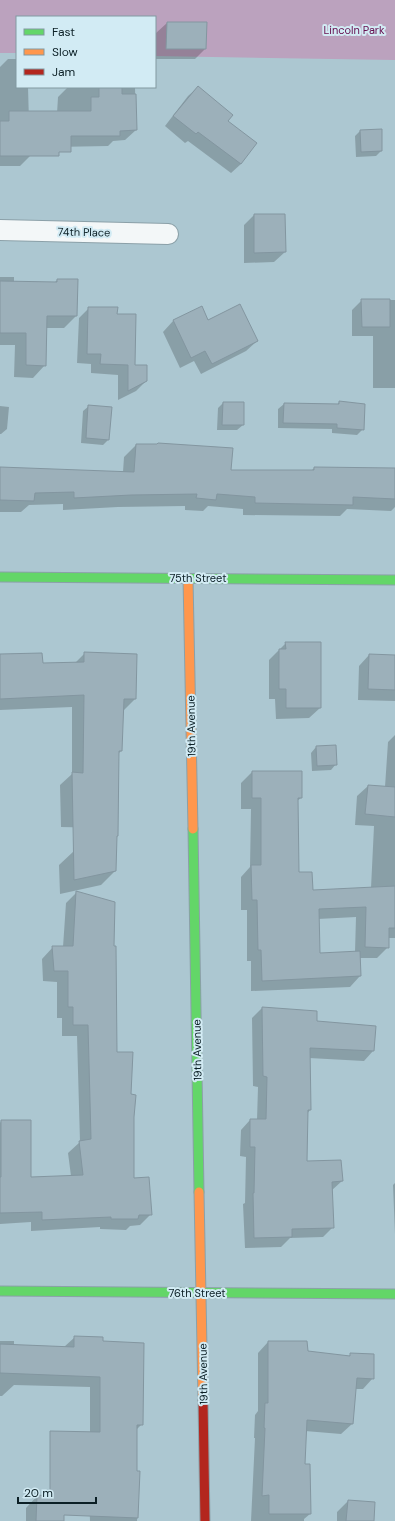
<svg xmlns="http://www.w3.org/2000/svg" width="395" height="1521" viewBox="0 0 395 1521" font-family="'DM Sans',sans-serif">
  <rect width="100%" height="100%" fill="#acc7d1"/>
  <path fill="#bba2be" d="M0,0H395V60L155,56V17H17V53H0Z"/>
  <path fill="#0003" fill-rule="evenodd" d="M167,23H206L205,49L195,59H156V33Z
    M8,59H17V87H28L30,156L20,166H0V67Z
    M68,87H135L136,130L125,140L113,141L108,146L55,147L58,97Z
    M198,87L227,121L241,164L231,173L188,141L185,143L165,126L188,96Z
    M360,131L381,151L376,156L356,157L355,136Z
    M254,215L285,252L274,262L244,263V225Z
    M0,277H14V282L54,283L57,280H77L76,316L64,328H46L45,365L33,378L14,377L15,345H0Z
    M362,300H395V388H373V336H352V310Z
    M89,308L116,314L134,366L146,381L136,391L118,400V375L91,373V364L77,363L79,318Z
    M201,308L208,321L257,341L246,351L201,374L194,361L180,368L163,332L173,321Z
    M339,402L363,429L357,435L332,433V429L278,428V409L284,404L337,405Z
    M223,403L243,425L237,430H217L218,408Z
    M0,406L9,407L7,429L1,434H0Z
    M89,406L108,440L103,445L81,443L83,411Z
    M136,445L230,471H311L314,468L395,469V507L391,511L347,509L340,516L243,515V509L208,506L203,511L185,510V506L118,507L63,510V504L29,505L21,512H0V468L123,472L124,457Z
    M286,643L320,708L309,718L276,719L275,699H269V660Z
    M85,653L135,699L123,711L121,751L118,754L106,828L61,827L60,785L72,774V707L0,710V655L43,664L75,663Z
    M369,655L395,656V701L358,700L359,666Z
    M395,735V938H388V947L377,958H359L360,976L350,987L251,991V961H247V910H241V877L250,867L251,809H241V783L252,772L301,798L297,801L298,873L312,891L371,888L374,826L355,825L357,796L368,786L385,787L388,742ZM356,917L355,952L319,954L318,919Z
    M316,747L336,764L331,770L312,771L311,753Z
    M74,851L115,871L101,885L60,894L59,865Z
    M77,892L113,947L116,1053L130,1095L133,1117V1179L151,1214L140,1225L130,1226L126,1230L100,1229V1227L31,1231V1222L0,1224V1123L1,1121L30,1178L71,1176L68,1153L80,1142L77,1036H62V1018H57V982L43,981L42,959L53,947H63L66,903Z
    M262,1008L316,1022L373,1051L364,1061L309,1058L310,1110L307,1114L306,1162L342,1181L331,1191L333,1227L323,1237L290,1238L281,1247L245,1248L243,1204L245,1203L246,1157L240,1156L241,1130L250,1120H257L258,1087L253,1086L252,1018Z
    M395,1183V1234L393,1185Z
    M75,1337L142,1424L136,1430V1472H139L137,1521H90L87,1444L90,1442V1387L14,1385L2,1396H0V1341H14V1345L64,1347Z
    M268,1342L307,1352L348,1357L351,1354L373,1378L363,1389H355L352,1424L341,1434L305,1431L304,1465L310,1514L304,1519V1521H251L255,1438H254L255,1415L258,1411V1353Z
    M37,1496L62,1521H26V1508Z
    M348,1501L373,1521H337V1512Z"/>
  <path fill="#9cb0ba" stroke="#8396a0" d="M167,22H207L206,49H166Z
    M198,86L233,115L228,121L257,143L241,164L198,132L196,134L173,116Z
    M99,87H122V94H136L137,130L120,131V136H71V152H59V156H0V121H9V111H91V97H99Z
    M382,129V151L361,152L360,130Z
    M254,214H285L286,252L254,253Z
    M57,279H78L77,316H47L46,366L26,365V333H0V281L57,282Z
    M361,299H390V327H362Z
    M240,304L258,341L212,364L205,351L191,358L173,320L202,306L208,320Z
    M88,307H118L117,314H136L135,365H147V381L128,391V365L100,364L101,354H87Z
    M339,401L365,404L364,430L337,428V424L283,423L284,403L339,404Z
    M223,402H244V425H222Z
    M88,405L112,407L109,440L86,438Z
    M158,443L233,448L231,470H314V467L395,468V499L353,497V505L255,503V497L217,494L216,500L196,498L197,494L131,495L74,498V492L35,493L34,501L0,500V467L134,472L136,444H157Z
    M285,642H321V708H286V689H279V649H286Z
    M84,652L137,654L136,699H124L122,751H119L118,836H117L116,871L74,880L72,772L83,773L84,695L0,699V654L42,653L43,663L84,662Z
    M369,654L395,655V690L368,689Z
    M336,745L337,765L317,766L316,746Z
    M252,771H302V798H298L299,872H312L313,890L395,886V928H389V948L365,947L366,907L319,909L320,953L360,951L361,976L262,981L261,950H258L257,900H252L251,865H261V798H252Z
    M368,785L395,787V817L365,814Z
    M76,891L115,902L114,946H116L117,1052H133L131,1094L136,1095L134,1117V1178L149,1177L152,1215H139L138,1219H111V1217L42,1220V1212L0,1213V1177H1V1120H31V1177L83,1175L79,1141L91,1139L88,1025H73V1007H68V971H54L52,946H73Z
    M262,1007L317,1011V1021L376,1026L374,1051L310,1048L311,1110H308L307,1161L341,1160L343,1181L332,1182L334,1228L292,1229V1237L254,1238L253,1193H254L255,1147H250V1119H266L267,1077L263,1076Z
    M74,1336L103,1337V1341L144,1343L143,1425H137V1471H140L138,1518L64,1515V1521H36L37,1495L50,1496V1431L100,1432V1377L0,1373V1344L74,1347Z
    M268,1341H307L308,1351L350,1356V1353L374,1354V1379L357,1378L353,1424L307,1420L305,1464H310L311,1514H269V1495L262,1496L265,1428H264L265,1403H268Z
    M348,1500L375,1502L374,1521H346Z"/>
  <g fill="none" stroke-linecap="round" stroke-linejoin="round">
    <defs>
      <path id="street" d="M0,230L168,234"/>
      <path id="fast" d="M0,577L395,580
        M193,829L199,1192
        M0,1291L395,1294"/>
      <path id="slow" d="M188,578L193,829
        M199,1192L203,1400"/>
      <path id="jam" d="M203,1400L205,1521"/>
    </defs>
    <use href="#street" stroke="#8ba0a8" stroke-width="22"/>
    <use href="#fast" stroke="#8ba0a8" stroke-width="11"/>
    <use href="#slow" stroke="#8ba0a8" stroke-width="11"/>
    <use href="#jam" stroke="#8ba0a8" stroke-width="11"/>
    <use href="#street" stroke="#f3f7f8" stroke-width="20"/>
    <use href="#fast" stroke="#63d668" stroke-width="9"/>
    <use href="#slow" stroke="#ff974d" stroke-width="9"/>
    <use href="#jam" stroke="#b3261e" stroke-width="9"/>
  </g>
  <g text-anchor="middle" stroke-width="4" stroke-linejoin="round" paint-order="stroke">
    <g font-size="11" fill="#650d4e" stroke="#d2ebf4">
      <text x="354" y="34">Lincoln Park</text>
    </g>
    <g font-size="11" fill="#0b1f25" stroke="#d2ebf4">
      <text transform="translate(84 232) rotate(1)" y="4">74th Place</text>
      <text x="198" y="582">75th Street</text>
      <text transform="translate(191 726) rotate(-91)" y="4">19th Avenue</text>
      <text transform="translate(197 1050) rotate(-91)" y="4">19th Avenue</text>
      <text x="197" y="1297">76th Street</text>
      <text transform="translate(203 1374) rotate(-91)" y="4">19th Avenue</text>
    </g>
  </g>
  <rect x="16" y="16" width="140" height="72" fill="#d2ebf4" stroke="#8299a1"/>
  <rect x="24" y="29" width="20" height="6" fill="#63d668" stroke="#8299a1"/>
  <text x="52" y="36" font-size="12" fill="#0b1f25">Fast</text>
  <rect x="24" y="49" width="20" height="6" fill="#ff974d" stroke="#8299a1"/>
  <text x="52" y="56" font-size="12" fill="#0b1f25">Slow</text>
  <rect x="24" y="69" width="20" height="6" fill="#b3261e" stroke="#8299a1"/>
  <text x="52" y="76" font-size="12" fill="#0b1f25">Jam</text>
  <path d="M18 1497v6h78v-6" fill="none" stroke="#0b1f25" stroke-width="2"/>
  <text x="24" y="1497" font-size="12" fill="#0b1f25" stroke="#d2ebf4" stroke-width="3" paint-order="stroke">20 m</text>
</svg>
